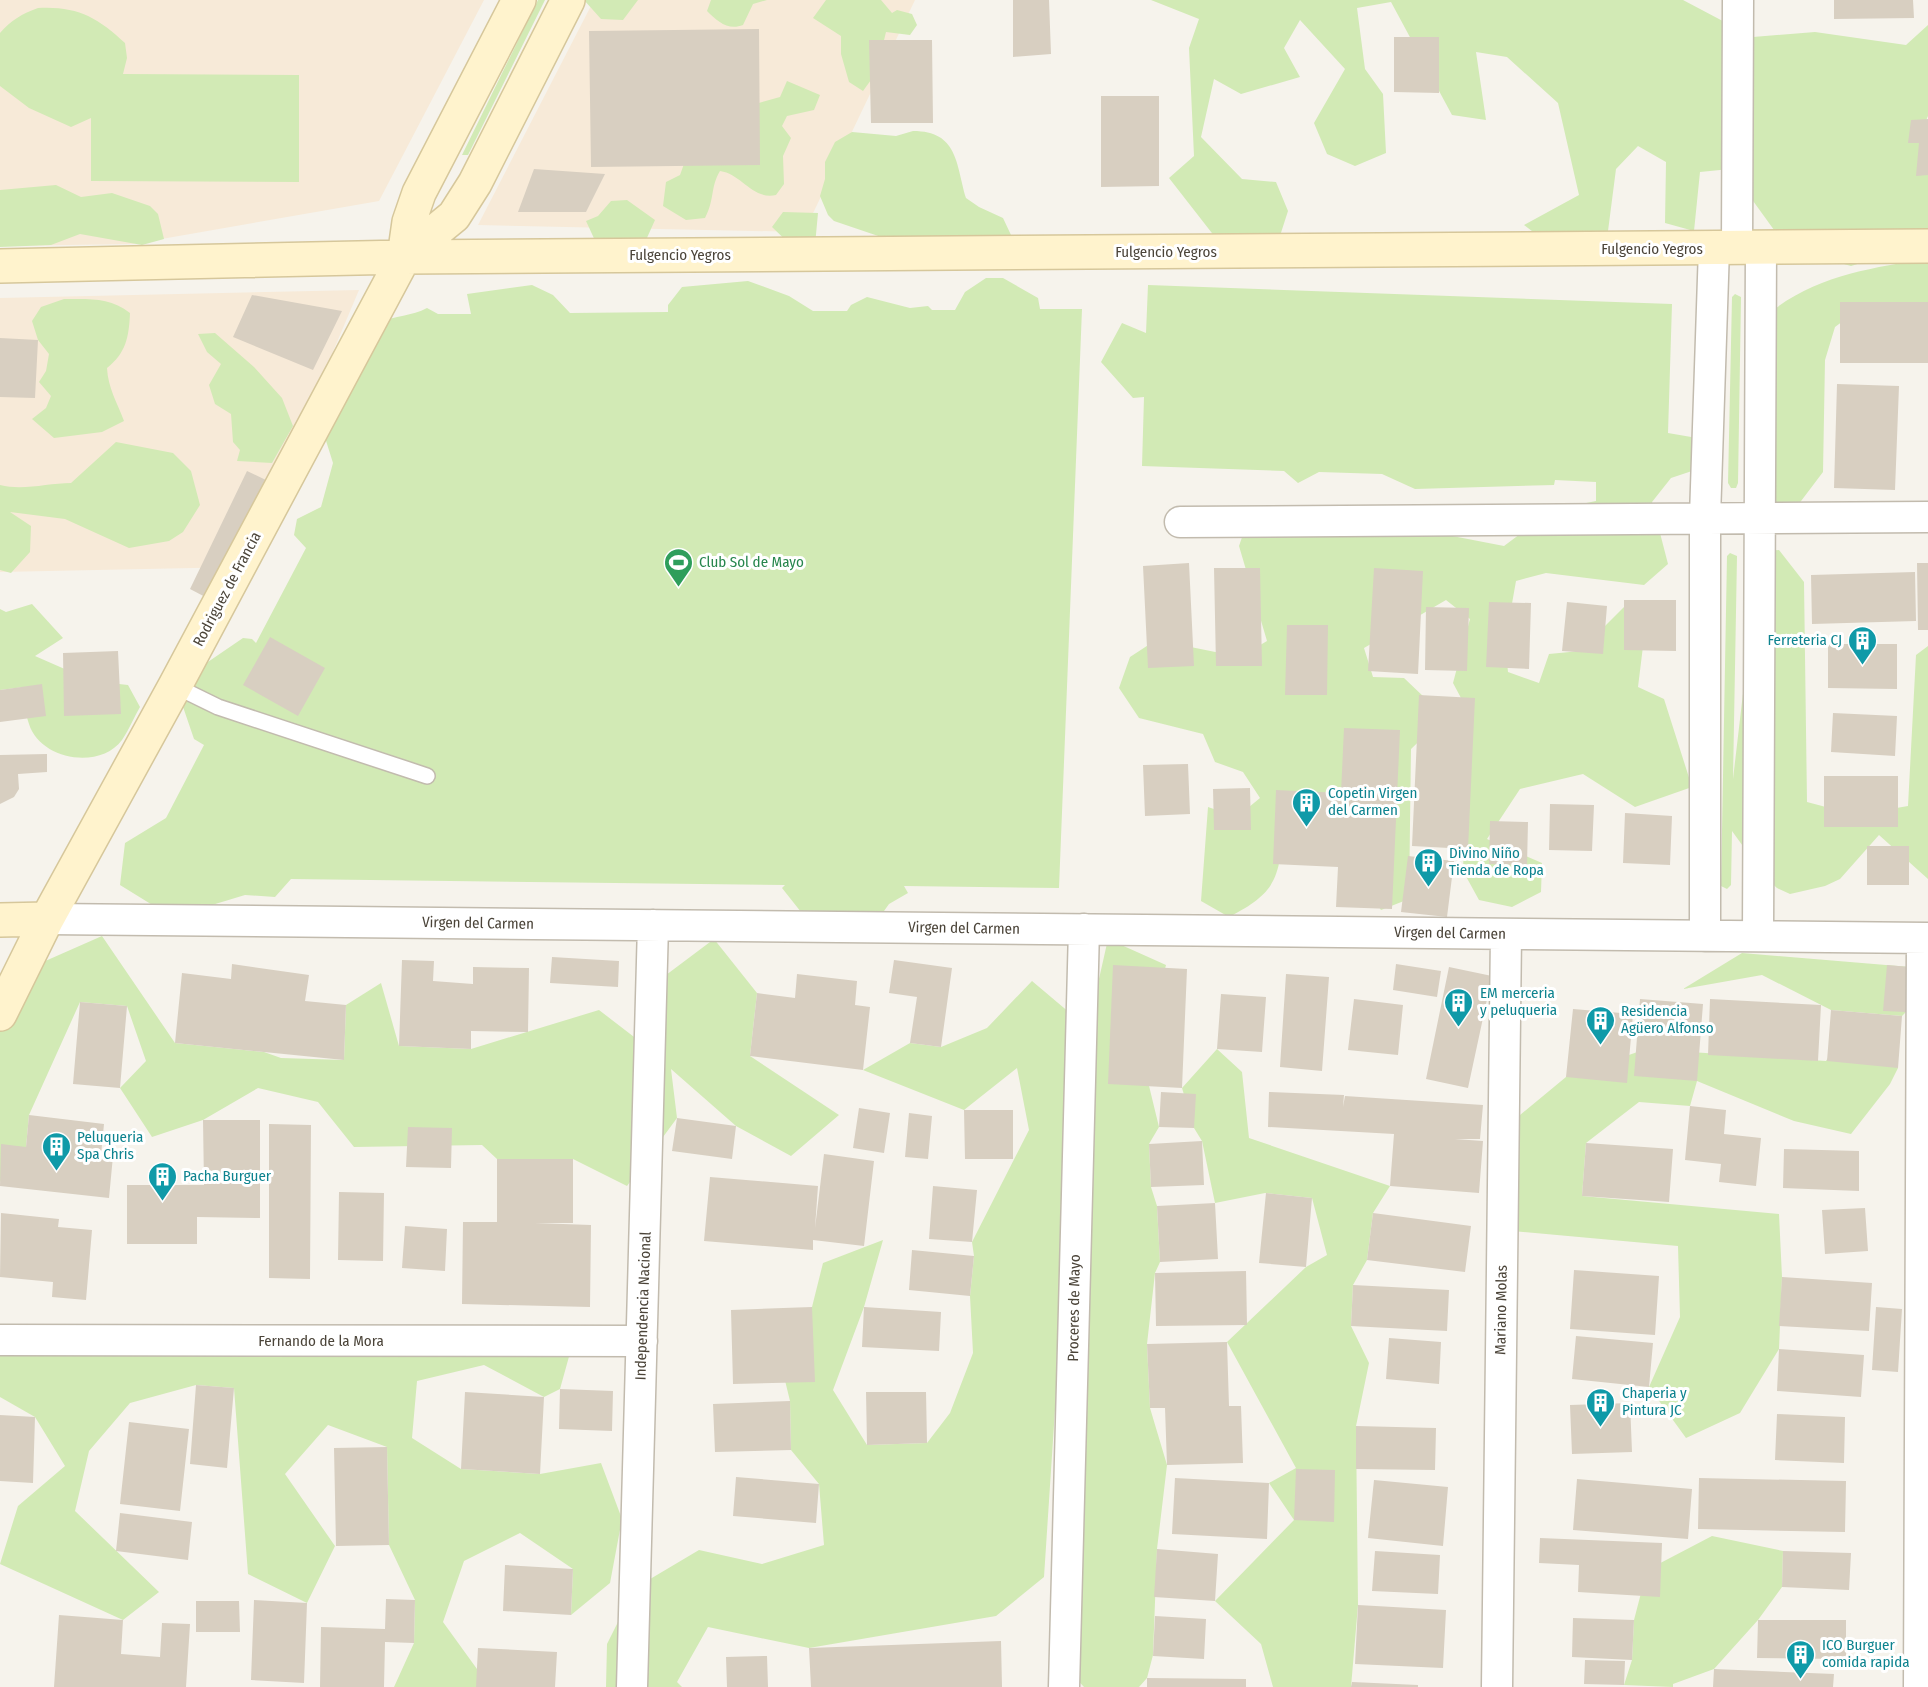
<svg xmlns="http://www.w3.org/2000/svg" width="1928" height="1687" viewBox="0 0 1928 1687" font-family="'Fira Sans Condensed',sans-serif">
  <rect width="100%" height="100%" fill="#f6f3ec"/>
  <path fill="#f7ead8" d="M0,0H484L379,201L133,244L0,246Z
    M594,0H915L804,232L478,225Z
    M359,290L242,567L0,572V298Z"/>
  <path fill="#d2eab5" d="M538,0H545L468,155H462Z
    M584,0H638L623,20L601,19Z
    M711,0H767L753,4L743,25C728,31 717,21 707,11Z
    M826,0H881L892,13L897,10L912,14L917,25L910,35L886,32L876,73L863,91L849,82L841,54V36L813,18Z
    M1151,0H1683L1753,37L1815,32L1906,45L1928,25V116L1918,138L1928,148V242L1851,266L1787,248L1730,169L1700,172L1694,231L1665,223L1666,162L1638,146L1616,169L1608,231L1549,244L1524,225L1579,195L1558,103L1507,57L1476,52L1486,120L1452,115L1391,2L1357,8L1365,69L1383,94L1386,153L1355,166L1327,154L1314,123L1345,69L1300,20L1284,48L1300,77L1241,94L1214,79L1201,137L1242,179L1276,182L1288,211L1278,242L1215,237L1169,178L1194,156L1189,48L1199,19Z
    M38,8C77,6 97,17 125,43L127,58L123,74L299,75V182L91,181V118L71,127L29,108L0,86V33C11,20 22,14 38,8Z
    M787,81L820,95L814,110L787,116L782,126L791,138L783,156L784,184L776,195C752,200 742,174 720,171C710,188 715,199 705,218L686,220L663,206L666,182L680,175L684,164L741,108L780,97Z
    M913,131C958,131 956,164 966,198L979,207L1003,218L1011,235L1007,242L893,241L834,221L828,215L820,196L825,179V162L835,142L852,132L896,136Z
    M56,185L81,197L112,193L150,206L158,214L164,239L142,245L80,234L51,245L0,247V190Z
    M627,200L655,220L646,240L598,247L586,221L598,216L611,201Z
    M783,212L818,213L815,245L798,252L772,227Z
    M1928,259V312L1847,318L1835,327L1825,360L1823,472L1792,513L1775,510L1753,428L1771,360L1776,308C1821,275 1875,267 1928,259Z
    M986,278H1003L1038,298L1040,309H1082L1059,888L904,886L908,893L889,904L879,918L801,912L782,888L785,885L291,879L275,897L245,895L202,908L154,906L120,885L125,843L166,818L204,745L194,739L181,701L202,666L243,638L252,639L256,643L306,548L294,535L297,519L321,507L333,463L322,428L379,322C395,316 412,316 427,308L438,314H471L467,294L532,285L553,295L570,313L668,312V305L682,287L748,281L789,296L813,311H847L851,305L867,297L910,308L928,306L932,310H955L965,292Z
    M1148,285L1672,304L1668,433L1697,438L1701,468L1671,478L1652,502L1668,564L1644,585L1546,573L1516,581L1505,643L1508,672L1539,683L1549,654L1580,651L1624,607L1645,630L1638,687L1664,699L1692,787L1635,807L1583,774L1520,789L1487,839L1542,863L1541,892L1512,907L1479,900L1463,871L1468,711L1453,683L1470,619L1446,600L1364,648L1373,677L1404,678L1425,698L1434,727L1411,749L1409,899L1381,910L1364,884L1369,778L1310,798L1286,817C1277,873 1284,889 1229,917L1201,901L1208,807L1237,817L1260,798L1243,772L1215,762L1203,734L1139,718L1119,688L1130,657L1156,640L1240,657L1267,641L1239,546L1249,517L1313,509L1504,546L1552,510L1596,501V482L1555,480L1554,485L1415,489L1382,474L1319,472L1298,483L1284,471L1142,466L1144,397L1133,398L1101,362L1122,323L1146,333Z
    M1735,294L1741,297L1738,483L1736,488H1731L1728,483L1732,297Z
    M64,299C89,299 110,297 130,313C129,337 126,353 107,368C108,388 117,402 124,421L102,432L54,438L32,419L46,408L51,396L39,382L46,371L49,354L38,340L32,321L41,307Z
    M215,333L254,367L282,398L293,426L272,463L237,461L240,450L233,442L231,414L215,404L209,385L221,364L207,352L198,334Z
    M116,442L173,453L191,471L200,505L183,532L169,541L129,548L65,519L10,512L31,526L30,552L11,573L0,570V485C23,491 48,483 71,483Z
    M1779,550L1804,582L1807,802L1856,815L1908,806L1916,655L1928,646V879L1879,835L1840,879L1825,886L1790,894L1777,888L1766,878L1732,831L1731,885L1727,889L1721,886L1727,556L1730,553L1737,556L1733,779L1758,565L1763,551Z
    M32,604L63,638L35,656L92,681L128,685L140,707C134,717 129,730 122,740C100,770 40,760 29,724C25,713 25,699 24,687L0,690V609L6,612Z
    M102,936L175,1043L264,1052L281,1058L344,1060L346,1005L381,983L399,1046L471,1049L599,1010L651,1050L658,981L714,939L757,993L750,1056L839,1115L791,1156L736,1126L671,1069L677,1118L627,1186L573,1159H497L482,1145L354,1147L318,1102L258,1088L203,1120L152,1137L120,1088L146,1061L127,1006L80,1002L29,1115L26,1147L0,1182V1027L43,962Z
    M1108,939L1166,965L1142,1057L1159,1127L1149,1144L1151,1187L1157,1206L1160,1262L1155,1273L1147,1344L1150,1408L1167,1465L1157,1549L1153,1655L1147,1678L1139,1687H1084L1071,1673L1058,1364L1044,1577L996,1616L809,1648L708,1627L677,1682L682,1687H606L607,1644L635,1588L699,1550L762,1564L824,1545L819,1484L791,1450L790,1401L781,1364L812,1307L823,1263L883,1240L864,1307L833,1390L867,1445L927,1443L950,1413L973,1353L970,1296L974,1256L972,1242L1029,1130L1017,1068L964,1110L863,1070L910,1043L941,1047L987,1028L1032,981L1083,1024L1087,1032Z
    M1742,953L1910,967L1906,1012L1902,1016L1831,1010L1762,975L1683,989Z
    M1840,1039L1898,1068L1890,1084L1851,1134L1794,1121L1697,1081L1690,1106L1639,1102L1586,1143L1582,1196L1779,1214L1782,1277L1779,1349L1740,1413L1686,1438L1649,1387L1680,1317L1678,1246L1501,1230L1496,1168L1520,1115L1566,1077L1646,1049L1826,1061Z
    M1217,1049L1242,1072L1249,1138L1390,1186L1373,1213L1367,1260L1353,1285L1351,1326L1369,1363L1356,1426L1358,1605L1351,1687H1273L1261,1644L1215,1601L1294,1520L1269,1483L1296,1468L1227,1342L1306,1267L1327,1255L1312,1198L1265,1193L1215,1203L1202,1141L1194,1128L1182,1088Z
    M0,1331L570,1353L560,1389L544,1397L484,1365L417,1381L412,1438L461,1469L540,1474L601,1463L622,1519L610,1583L571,1615L573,1569L520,1533L464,1561L443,1622L490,1687H394L414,1643L415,1600L389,1545L387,1447L328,1425L285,1474L335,1546L307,1603L248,1574L234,1388L196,1385L130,1403L89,1451L75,1511L159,1592L123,1620L0,1564L18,1506L65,1466L35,1417L0,1397Z
    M1712,1536L1783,1551L1782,1587L1758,1620L1714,1669L1673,1684V1687L1624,1685L1632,1660L1634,1620L1647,1570Z"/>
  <path fill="#d8cfc1" d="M1013,0H1049L1051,54L1013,57Z
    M1834,0H1913L1914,18L1834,19Z
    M759,29L760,165L591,167L589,31Z
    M1394,37H1439V93L1394,92Z
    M869,40H932L933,123H871Z
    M1101,96H1159V186L1101,187Z
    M1928,119V175L1916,176L1919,143H1908L1911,120Z
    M534,169L605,174L586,212H518Z
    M252,295L342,311L313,370L233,337Z
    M1840,302H1928V363H1840Z
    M0,338L38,340L35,398L0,397Z
    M1837,384L1899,386L1895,490L1834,488Z
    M247,471L268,481L211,600L190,589Z
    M1189,563L1194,666L1148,668L1143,566Z
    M1917,563H1928V630H1918Z
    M1214,568H1260L1262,666H1216Z
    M1374,568L1423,571L1418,674L1368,671Z
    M1915,572L1916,621L1812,624L1811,575Z
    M1624,600H1676V651L1624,650Z
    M1489,602L1531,603L1529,669L1486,667Z
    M1567,602L1607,606L1603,654L1562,651Z
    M1426,607L1469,608L1467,671L1425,670Z
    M1287,625H1328L1327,695H1285Z
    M270,637L325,668L298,716L243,685Z
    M1828,644H1897V689L1828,688Z
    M118,651L121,714L64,716L63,653Z
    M42,684L46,716L0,722V690Z
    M1419,695L1475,698L1468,849L1412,846Z
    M1833,713L1897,716L1895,756L1831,752Z
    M1344,728L1400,730L1392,909L1336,907L1338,867L1273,864L1276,790L1341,793Z
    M47,754V772L18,774L19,789L14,797L0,804V755Z
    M1188,764L1190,814L1145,816L1143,765Z
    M1824,776H1898V827H1824Z
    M1250,788L1251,830H1214L1213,789Z
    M1550,804L1594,805L1592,851L1549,850Z
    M1625,813L1672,816L1670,865L1623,863Z
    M1490,821L1528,822L1527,865L1489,864Z
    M1867,846H1909V885H1867Z
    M1408,856L1454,861L1447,917L1401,912Z
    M552,957L619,961L618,987L550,983Z
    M402,960L434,961L433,981L473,984V967L529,968L528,1032L471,1031V1049L399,1046Z
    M894,960L952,968L941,1047L910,1043L917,997L889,993Z
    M232,964L309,975L305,1001L346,1005L344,1060L175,1043L182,973L231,979Z
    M1396,964L1441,971L1437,997L1393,990Z
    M1113,965L1187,969L1182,1088L1108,1084Z
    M1887,965L1910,967L1906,1012L1883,1011Z
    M1449,967L1492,976L1468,1088L1426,1079Z
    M797,974L857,981L855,1005L870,1007L863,1070L750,1056L757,993L795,998Z
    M1286,974L1329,977L1322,1071L1280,1067Z
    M1221,994L1266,997L1262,1052L1217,1049Z
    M1354,999L1403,1005L1398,1055L1348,1050Z
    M1640,999L1703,1004L1697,1081L1634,1076Z
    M1710,999L1821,1005L1818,1061L1708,1055Z
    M80,1002L127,1006L120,1088L73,1084Z
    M1573,1009L1633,1014L1627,1083L1566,1077Z
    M1831,1010L1902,1016L1898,1068L1827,1061Z
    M1161,1092L1196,1094L1194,1128L1159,1127Z
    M1269,1092L1344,1095L1343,1107L1345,1096L1483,1105L1480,1139H1455L1483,1141L1479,1193L1390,1186L1394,1134L1268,1127Z
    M1690,1106L1726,1110L1724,1134L1761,1138L1756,1186L1719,1182L1721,1164L1685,1160Z
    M859,1108L890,1113L884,1153L853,1148Z
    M964,1110H1013V1159H965Z
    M909,1113L932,1116L928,1159L905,1157Z
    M29,1115L104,1124L101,1155L113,1156L109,1198L0,1186L1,1144L26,1147Z
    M677,1118L736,1126L732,1159L672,1151Z
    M203,1120H260V1218L197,1217V1244H127V1185H204Z
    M269,1124L311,1125L310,1279L269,1278Z
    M408,1127L452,1128L451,1168L406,1167Z
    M1202,1141L1204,1185L1151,1187L1149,1144Z
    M1586,1143L1673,1149L1669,1202L1582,1196Z
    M1784,1149L1859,1151V1191L1783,1188Z
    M824,1154L874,1161L864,1246L813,1240V1250L704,1241L710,1177L818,1186L815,1228Z
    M497,1159H573V1223H535L591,1225L590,1307L462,1304L463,1222H497Z
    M933,1186L977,1190L972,1242L929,1239Z
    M339,1192L384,1193L383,1261L338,1260Z
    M1266,1193L1312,1198L1306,1267L1259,1263Z
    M1215,1203L1218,1259L1160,1262L1157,1206Z
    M1865,1208L1868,1251L1825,1254L1822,1210Z
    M1,1213L59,1219L58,1227L92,1230L86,1300L52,1297L53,1282L0,1277Z
    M1373,1213L1471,1226L1465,1272L1367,1260Z
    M405,1226L447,1229L445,1271L402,1268Z
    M912,1250L974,1256L970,1296L909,1290Z
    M1574,1270L1659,1276L1655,1335L1570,1329Z
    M1246,1271L1247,1325L1156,1326L1155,1273Z
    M1782,1277L1872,1283L1869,1331L1779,1326Z
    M1353,1285L1449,1290L1447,1331L1351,1326Z
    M812,1307L815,1382L733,1384L731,1310Z
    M864,1307L941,1312L939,1351L862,1347Z
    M1876,1307L1902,1309L1898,1372L1872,1370Z
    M1576,1336L1653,1343L1649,1387L1572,1379Z
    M1389,1338L1441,1342L1439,1384L1386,1379Z
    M1227,1342L1229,1406H1241L1243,1463L1167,1465L1165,1408H1150L1147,1344Z
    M1779,1349L1864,1355L1861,1397L1777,1391Z
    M196,1385L234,1388L227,1468L190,1464Z
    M560,1389L613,1391L612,1431L559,1429Z
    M465,1392L544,1397L540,1474L461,1469Z
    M866,1392H926L927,1443L867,1445Z
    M790,1401L791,1450L715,1452L713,1404Z
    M1630,1403L1632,1452L1572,1454L1570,1405Z
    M1777,1414L1845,1417L1844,1463L1775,1460Z
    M0,1415L35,1417L33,1483L0,1481Z
    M129,1422L189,1429L180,1511L120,1504Z
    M1356,1426L1436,1428L1435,1470L1356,1469Z
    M387,1447L389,1545L336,1546L334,1448Z
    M1296,1469L1335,1470L1334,1522L1294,1520Z
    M736,1477L819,1484L816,1523L733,1516Z
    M1175,1478L1269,1483L1267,1539L1172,1534Z
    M1699,1478L1846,1481L1845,1532L1698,1529Z
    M1577,1479L1692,1489L1688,1539L1573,1530Z
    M1374,1480L1448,1487L1443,1546L1368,1538Z
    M120,1513L192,1522L188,1560L116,1551Z
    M1540,1538L1662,1543L1660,1597L1578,1592L1579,1565L1539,1563Z
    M1157,1549L1218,1554L1215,1601L1154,1597Z
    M1375,1551L1440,1555L1438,1594L1372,1591Z
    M1783,1551L1851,1553L1849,1590L1782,1587Z
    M505,1565L573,1569L571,1615L503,1611Z
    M386,1599L415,1600L414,1643L385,1642L384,1687H320L321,1627L385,1629Z
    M254,1600L307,1603L304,1683L251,1680Z
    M196,1601H239L240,1632H196Z
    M1358,1605L1446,1610L1443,1668L1355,1664Z
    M59,1615L123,1620L121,1654L160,1657L162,1623L190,1624L186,1687H54Z
    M1155,1616L1206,1619L1204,1659L1153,1656Z
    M1573,1618L1634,1620L1632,1660L1572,1657Z
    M1758,1620H1846V1659L1757,1658Z
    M1001,1641L1002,1687H811L809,1648Z
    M478,1648L557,1652L555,1687H476Z
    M767,1656L768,1687H727L726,1657Z
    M1585,1660L1625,1661L1624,1685L1584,1684Z
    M1714,1669L1834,1674L1833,1687H1713Z
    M1147,1678L1246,1679V1687H1147Z
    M1352,1682L1418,1685V1687H1351Z"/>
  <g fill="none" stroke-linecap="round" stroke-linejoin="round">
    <defs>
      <path id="lane" d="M175,686L218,707L427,776"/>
      <path id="street" d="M1737,248L1738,0
        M1180,522L1928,517
        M47,919L1928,938
        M1758,934L1761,248
        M1705,936V517L1714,248
        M0,1340L642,1341
        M632,1687L653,925
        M1064,1687L1084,929
        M1497,1687L1506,934
        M1919,1687L1922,938"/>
      <path id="secondary" d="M404,257L454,216L475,183L568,0
        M0,266L404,257L1928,246
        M0,920L47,919
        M0,1014L47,919L175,686L404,257L409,222L419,193L519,0"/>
    </defs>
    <use href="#lane" stroke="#c2bbae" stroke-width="18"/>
    <use href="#street" stroke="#c2bbae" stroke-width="33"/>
    <use href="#secondary" stroke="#d6c79b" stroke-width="36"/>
    <use href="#lane" stroke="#fff" stroke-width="15"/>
    <use href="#street" stroke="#fff" stroke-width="30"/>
    <use href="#secondary" stroke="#fff3cd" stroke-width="33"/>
  </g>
  <defs>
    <symbol id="stadium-pin" viewBox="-11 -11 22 30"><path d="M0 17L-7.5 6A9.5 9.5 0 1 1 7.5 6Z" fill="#2e9e5b" stroke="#fff"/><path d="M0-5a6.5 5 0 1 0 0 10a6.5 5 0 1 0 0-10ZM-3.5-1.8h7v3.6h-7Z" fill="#fff"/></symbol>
    <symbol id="building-pin" viewBox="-11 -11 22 30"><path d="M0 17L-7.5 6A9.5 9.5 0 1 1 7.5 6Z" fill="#0f9aa8" stroke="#fff"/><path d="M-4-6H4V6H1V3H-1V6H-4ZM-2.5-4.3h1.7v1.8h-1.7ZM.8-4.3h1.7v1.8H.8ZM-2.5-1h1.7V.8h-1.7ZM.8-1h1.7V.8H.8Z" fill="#fff"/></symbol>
  </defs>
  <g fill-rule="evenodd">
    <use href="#stadium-pin" x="662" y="546" width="33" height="45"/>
    <use href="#building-pin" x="1846" y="624" width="33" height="45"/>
    <use href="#building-pin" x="1290" y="786" width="33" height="45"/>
    <use href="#building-pin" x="1412" y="846" width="33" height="45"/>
    <use href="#building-pin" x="1442" y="986" width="33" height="45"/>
    <use href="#building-pin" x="1584" y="1004" width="33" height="45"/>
    <use href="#building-pin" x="40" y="1130" width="33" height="45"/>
    <use href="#building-pin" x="146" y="1160" width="33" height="45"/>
    <use href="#building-pin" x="1584" y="1386" width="33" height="45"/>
    <use href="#building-pin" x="1784" y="1638" width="33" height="45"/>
  </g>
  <g text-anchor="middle" stroke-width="6" stroke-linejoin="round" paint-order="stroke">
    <g font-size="15" fill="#4b4439" stroke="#fff">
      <text x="1652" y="254">Fulgencio Yegros</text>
      <text x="1166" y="257">Fulgencio Yegros</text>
      <text x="680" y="260">Fulgencio Yegros</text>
      <text transform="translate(227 589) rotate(-62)" y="5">Rodriguez de Francia</text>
      <text transform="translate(478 923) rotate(1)" y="5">Virgen del Carmen</text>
      <text transform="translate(964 928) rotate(1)" y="5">Virgen del Carmen</text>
      <text transform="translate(1450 933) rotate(1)" y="5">Virgen del Carmen</text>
      <text transform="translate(643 1306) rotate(-88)" y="5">Independencia Nacional</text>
      <text transform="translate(1074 1308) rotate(-89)" y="5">Proceres de Mayo</text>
      <text transform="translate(1501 1310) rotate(-89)" y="5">Mariano Molas</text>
      <text x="321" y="1346">Fernando de la Mora</text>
    </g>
    <g font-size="15" fill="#27864d" stroke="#fff" text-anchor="start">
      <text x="699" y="567">Club Sol de Mayo</text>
    </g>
    <g font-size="15" fill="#0d838f" stroke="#fff" text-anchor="start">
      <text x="1842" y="645" text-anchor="end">Ferreteria CJ</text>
      <text x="1328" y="798">Copetin Virgen<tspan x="1328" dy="17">del Carmen</tspan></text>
      <text x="1449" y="858">Divino Niño<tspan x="1449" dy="17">Tienda de Ropa</tspan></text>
      <text x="1480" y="998">EM merceria<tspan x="1480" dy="17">y peluqueria</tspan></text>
      <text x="1621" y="1016">Residencia<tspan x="1621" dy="17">Agüero Alfonso</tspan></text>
      <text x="77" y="1142">Peluqueria<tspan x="77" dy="17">Spa Chris</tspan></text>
      <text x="183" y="1181">Pacha Burguer</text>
      <text x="1622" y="1398">Chaperia y<tspan x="1622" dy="17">Pintura JC</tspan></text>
      <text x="1822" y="1650">ICO Burguer<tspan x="1822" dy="17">comida rapida</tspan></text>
    </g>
  </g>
</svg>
